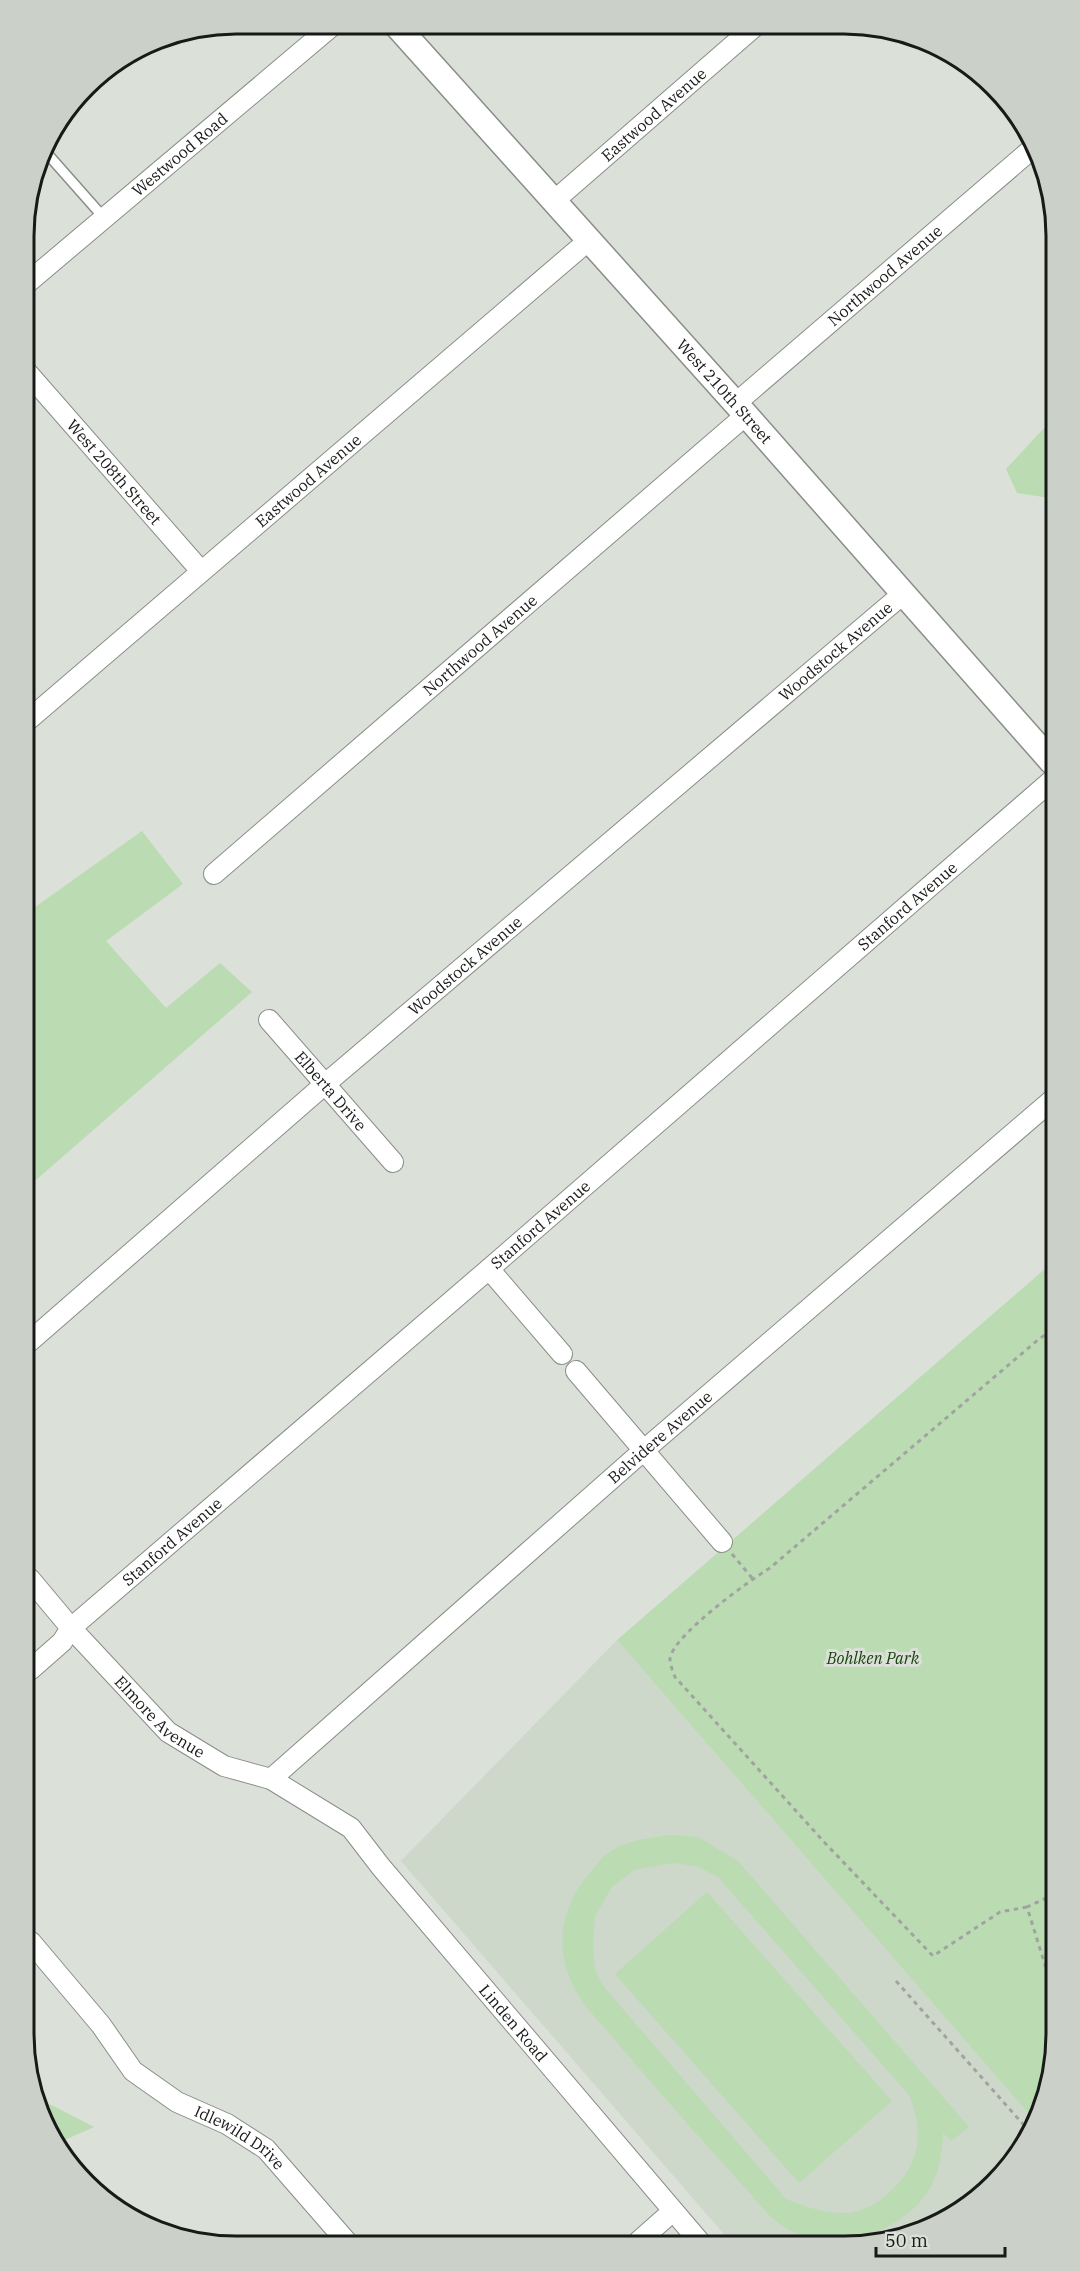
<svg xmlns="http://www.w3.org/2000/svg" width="1080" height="2271" viewBox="0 0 1080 2271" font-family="'IBM Plex Serif',serif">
  <rect width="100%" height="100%" fill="#dbe0d9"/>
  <path fill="#cdd7ca" d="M617,1640L1036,2122L1012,2164L962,2211L899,2240H729L401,1861Z"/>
  <path fill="#bbdbb3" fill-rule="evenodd" d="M1044,428L1050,431V498L1017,493L1006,469Z
    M142,831L183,884L106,941L166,1008L220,963L252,992L29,1186L28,912Z
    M1053,1262L1056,2049L1040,2115L1036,2122L617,1640Z
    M671,1835L698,1837L738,1861L969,2127L951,2141L943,2133C942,2154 939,2176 926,2194C898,2234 838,2251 794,2232C785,2229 778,2222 771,2217C720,2160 669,2104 620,2046C604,2026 581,2005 571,1981C553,1938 565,1900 594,1868C598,1863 602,1857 607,1854C625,1840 650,1838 671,1835ZM673,1863L699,1867L719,1878L909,2095C926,2137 919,2169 883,2198C873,2206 858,2213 845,2213C823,2213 806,2207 786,2199L605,1988L595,1971L593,1944L595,1916L612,1887L634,1870Z
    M707,1892L892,2101L799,2183L615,1974Z
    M34,2096L94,2127L60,2142L54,2143Z"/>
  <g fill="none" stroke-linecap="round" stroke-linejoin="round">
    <defs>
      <path id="service" d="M44,150L105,219"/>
      <g id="minor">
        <path id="s1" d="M554,201L754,27"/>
        <path id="s2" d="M26,284L333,25"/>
        <path id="s3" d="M26,371L201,571"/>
        <path id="s4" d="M736,403L1033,148"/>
        <path id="s5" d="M27,721L589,240"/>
        <path id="s6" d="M214,874L746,415"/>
        <path id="s7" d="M269,1020L393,1162"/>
        <path d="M489,1269L562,1354"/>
        <path id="s8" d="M29,1342L324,1085L904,593"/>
        <path d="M576,1371L722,1542"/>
        <path id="s9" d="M30,1579L71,1628L168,1732L224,1766L271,1779L351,1828L381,1867L699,2241"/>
        <path id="s10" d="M30,1670L62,1642L71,1628L489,1269L1051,781"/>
        <path id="s11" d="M271,1779L643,1451L1052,1100"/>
        <path id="s12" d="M31,1942L101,2025L133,2071L177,2102L227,2124L266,2149L347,2242"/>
        <path d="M639,2241L673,2211"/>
      </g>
      <g id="tertiary">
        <path id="s13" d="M396,25L746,415L1051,761"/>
      </g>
    </defs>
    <use href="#service" stroke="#898e88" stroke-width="12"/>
    <use href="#minor" stroke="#898e88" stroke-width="22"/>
    <use href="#tertiary" stroke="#898e88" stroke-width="27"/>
    <path stroke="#a0a49f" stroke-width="3" stroke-dasharray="4.5 4.5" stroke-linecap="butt" d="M732,1554L752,1578
      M1055,1894L1027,1907L1055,1997
      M1027,1907L1000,1912L933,1956L825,1843L675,1677C673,1672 670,1664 670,1659C672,1636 750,1580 770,1568L1039,1339L1053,1330
      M896,1981L1030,2132"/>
    <use href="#service" stroke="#fff" stroke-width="9"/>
    <use href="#minor" stroke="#fff" stroke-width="20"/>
    <use href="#tertiary" stroke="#fff" stroke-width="24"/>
  </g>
  <g text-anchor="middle" stroke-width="6" stroke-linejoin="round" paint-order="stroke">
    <g font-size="16" fill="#181a17" stroke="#dbe0d9">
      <text dy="6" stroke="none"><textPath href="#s1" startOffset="132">Eastwood Avenue</textPath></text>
      <text dy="6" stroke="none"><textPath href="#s2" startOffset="201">Westwood Road</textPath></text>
      <text dy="6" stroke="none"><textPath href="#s4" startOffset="196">Northwood Avenue</textPath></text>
      <text dy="6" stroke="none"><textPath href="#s13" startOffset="492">West 210th Street</textPath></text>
      <text dy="6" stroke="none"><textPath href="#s3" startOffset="134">West 208th Street</textPath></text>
      <text dy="6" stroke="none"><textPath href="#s5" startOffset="370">Eastwood Avenue</textPath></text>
      <text dy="6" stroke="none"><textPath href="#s6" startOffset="351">Northwood Avenue</textPath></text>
      <text dy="6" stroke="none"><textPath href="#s8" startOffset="1062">Woodstock Avenue</textPath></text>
      <text dy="6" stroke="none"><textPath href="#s10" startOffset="1164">Stanford Avenue</textPath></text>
      <text dy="6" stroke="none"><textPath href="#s8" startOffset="576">Woodstock Avenue</textPath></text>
      <text dy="6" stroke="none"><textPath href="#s7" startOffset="94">Elberta Drive</textPath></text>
      <text dy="6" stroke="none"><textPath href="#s10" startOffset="678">Stanford Avenue</textPath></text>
      <text dy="6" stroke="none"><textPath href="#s11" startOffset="518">Belvidere Avenue</textPath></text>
      <text dy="6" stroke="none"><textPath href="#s10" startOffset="192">Stanford Avenue</textPath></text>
      <text dy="6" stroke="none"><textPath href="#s9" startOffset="190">Elmore Avenue</textPath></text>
      <text dy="6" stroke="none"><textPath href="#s9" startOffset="668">Linden Road</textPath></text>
      <text dy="6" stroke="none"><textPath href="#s12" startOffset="291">Idlewild Drive</textPath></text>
    </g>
    <g font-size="16" font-style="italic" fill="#19410c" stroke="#dbe0d9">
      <text x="873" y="1664">Bohlken Park</text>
    </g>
  </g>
  <path d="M0 0H1080V2271H0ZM236 34H844A202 202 0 0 1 1046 236V2034A202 202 0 0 1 844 2236H236A202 202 0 0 1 34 2034V236A202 202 0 0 1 236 34Z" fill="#cbd0c9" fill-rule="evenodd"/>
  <path fill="none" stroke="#181a17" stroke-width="3" d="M236 34H844A202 202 0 0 1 1046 236V2034A202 202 0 0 1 844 2236H236A202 202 0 0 1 34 2034V236A202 202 0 0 1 236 34Z"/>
  <path d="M876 2247v9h129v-9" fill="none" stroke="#181a17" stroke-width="3"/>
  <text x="885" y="2247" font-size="18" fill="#181a17" stroke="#dbe0d9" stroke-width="4.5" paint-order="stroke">50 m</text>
</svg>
